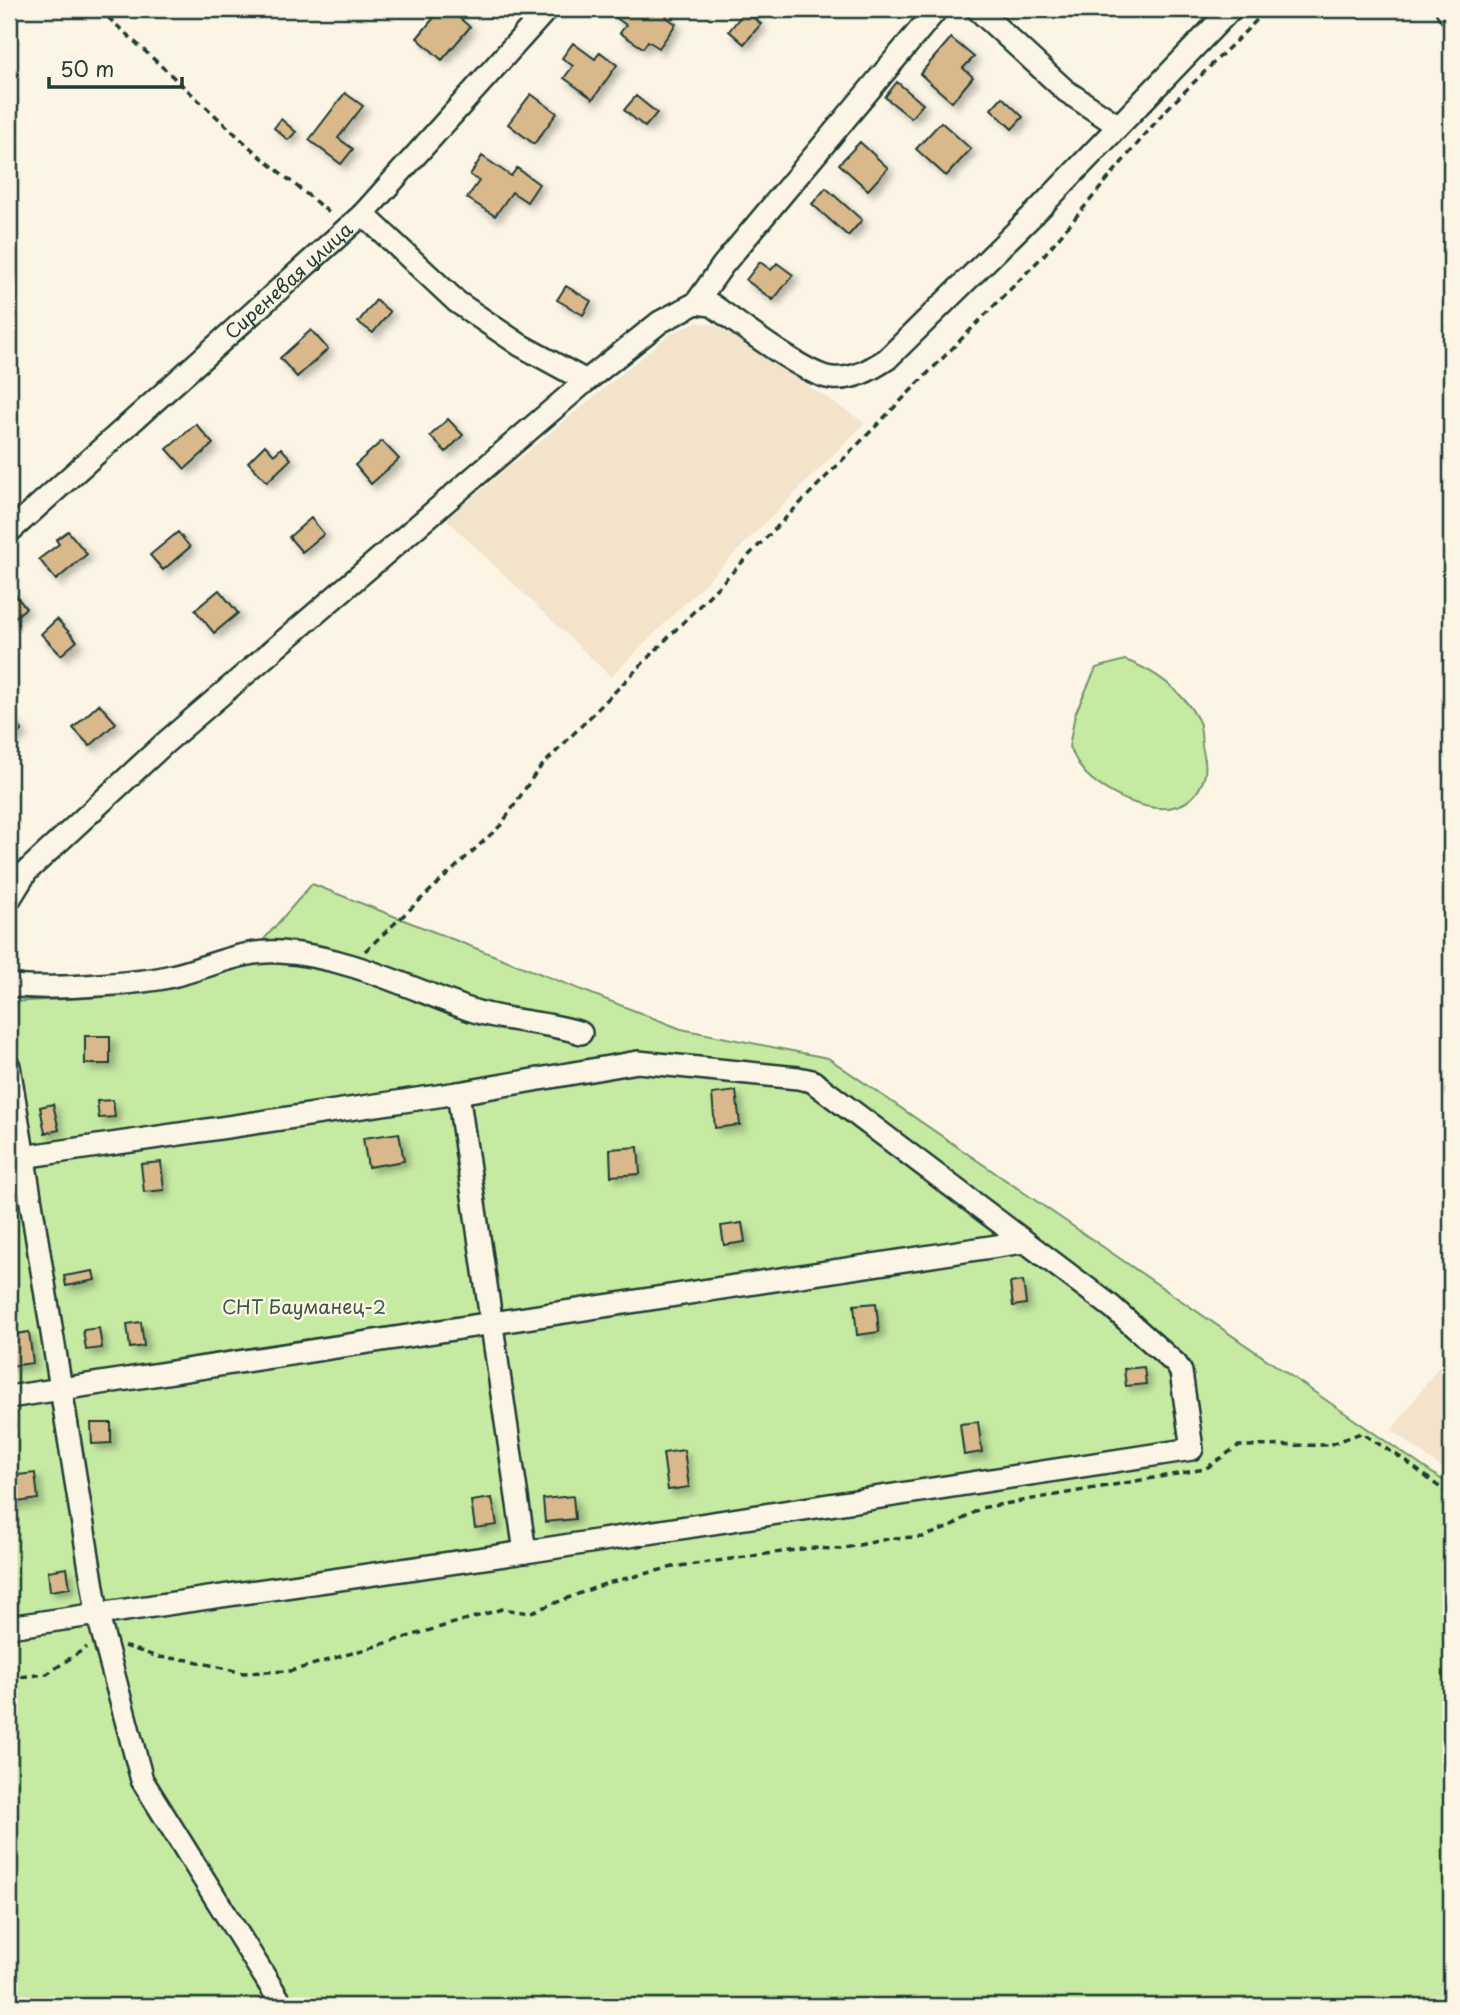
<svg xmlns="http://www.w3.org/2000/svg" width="1460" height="2015" viewBox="0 0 1460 2015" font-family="'Playpen Sans',sans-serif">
  <defs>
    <filter id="shadow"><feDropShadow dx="5" dy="5" stdDeviation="3.5" flood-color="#0004"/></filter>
  </defs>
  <rect width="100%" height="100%" fill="#fcf5e5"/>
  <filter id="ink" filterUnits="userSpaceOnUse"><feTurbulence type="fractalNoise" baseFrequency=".0143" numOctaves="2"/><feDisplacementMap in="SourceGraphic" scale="14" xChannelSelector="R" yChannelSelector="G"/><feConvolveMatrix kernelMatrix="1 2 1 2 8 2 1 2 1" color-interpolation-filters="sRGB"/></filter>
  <g filter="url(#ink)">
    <path fill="#f2e3ca" d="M696,322L716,325L865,423L611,677L446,519L670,334Z
      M1451,1350V1475L1392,1430Z"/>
    <path fill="#c7eaa3" stroke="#73946c" stroke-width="2" d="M1125,660C1154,670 1183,691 1198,720C1202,727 1201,738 1202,746C1205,759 1208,771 1202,783C1181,831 1112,800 1086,774C1079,767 1074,755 1069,747L1075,714L1096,668Z
      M312,884L681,1029L828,1058L1451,1486V2006H9V1002L125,996L239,968Z"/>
    <path fill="#d9b88c" stroke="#1f3d34" stroke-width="2" filter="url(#shadow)" d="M441,9H449L470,27L442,60L417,38Z
      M620,9H670L666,17L676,24L659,48L648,41L643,48L620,33L626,25L615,17Z
      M745,11L761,24L744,44L729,31Z
      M951,38L974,57L963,68L973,77L952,102L920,74Z
      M573,43L595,59L600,52L617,65L593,99L564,78L573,66L562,58Z
      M897,82L923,104L911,118L885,97Z
      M345,93L363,106L338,138L353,149L341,164L309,140Z
      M531,94L557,113L534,144L508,124Z
      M636,96L657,113L645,127L624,110Z
      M1002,97L1023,117L1012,129L991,109Z
      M281,119L296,132L288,140L274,128Z
      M941,122L971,149L946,176L916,149Z
      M860,142L888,168L868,190L839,164Z
      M482,156L511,176L517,168L539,184L527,202L512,192L495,216L467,198L479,181L470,175Z
      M826,188L862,220L848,236L812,204Z
      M760,262L771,270L777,263L793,275L773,300L746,280Z
      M566,286L591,301L583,315L557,300Z
      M376,300L390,312L373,333L358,322Z
      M311,330L328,349L297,377L280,358Z
      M448,419L463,435L446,452L430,436Z
      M196,424L213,444L185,469L167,449Z
      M382,441L399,459L371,484L355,465Z
      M265,445L274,455L281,448L291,459L267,482L248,462Z
      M311,518L324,534L302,552L289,537Z
      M68,531L87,554L56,580L39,559L59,544L56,540Z
      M178,532L190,547L163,570L150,555Z
      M219,590L238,613L214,633L195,610Z
      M12,591L26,608L9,622V594Z
      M57,619L77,641L61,655L41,634Z
      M99,704L116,723L90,746L73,728Z
      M11,717L22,730L9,742V719Z
      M85,1036H110V1064H85Z
      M736,1091L740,1125L715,1128L712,1094Z
      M113,1100L115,1117L99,1118L97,1101Z
      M53,1104L59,1130L45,1133L40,1107Z
      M399,1133L404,1161L368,1167L363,1138Z
      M638,1147L640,1174L611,1176L610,1149Z
      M161,1162L164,1190L144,1192L141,1164Z
      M742,1223L745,1242L724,1245L721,1226Z
      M93,1271L95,1280L66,1286L64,1276Z
      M1023,1281L1026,1304L1013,1306L1010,1283Z
      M876,1303L879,1332L857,1335L854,1305Z
      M141,1322L144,1346L130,1348L127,1324Z
      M99,1328L102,1348L86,1350L83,1330Z
      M29,1332L33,1363L9,1366V1335Z
      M1144,1367L1146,1384L1126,1386L1124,1369Z
      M978,1422L982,1452L964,1455L960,1424Z
      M91,1423H111V1443L92,1444Z
      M684,1450L689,1487L668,1490L663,1453Z
      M35,1473L38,1499L11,1503L9,1476Z
      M573,1496L575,1519L545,1522L543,1499Z
      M492,1498L497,1525L475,1528L471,1501Z
      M67,1568L70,1588L50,1591L48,1571Z"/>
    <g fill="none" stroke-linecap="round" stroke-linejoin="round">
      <defs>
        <g id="minor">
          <path d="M977,9L1066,91L1117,125"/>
          <path d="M1447,9L1451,15"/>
          <path d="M363,214L457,302L520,345L586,381"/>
          <path d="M696,303L723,265L937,9"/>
          <path id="s1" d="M9,532L363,214L547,9"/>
          <path d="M9,900L27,871L165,743L586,381L660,322L696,303L712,305C737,322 806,376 832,378C853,380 870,370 887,359L1037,211L1231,9"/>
          <path d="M9,984C31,992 146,983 172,976C207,968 243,949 280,952C346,956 407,987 468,1009C505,1022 545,1021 581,1033"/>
          <path d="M9,1066L97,1612L142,1780L283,2006"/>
          <path d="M458,1093L525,1552"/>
          <path d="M9,1159L458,1093L638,1062L798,1078L812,1081L1112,1307L1176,1364L1181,1372L1192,1449L525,1552L9,1627"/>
          <path d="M9,1397L1023,1242"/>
        </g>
      </defs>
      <use href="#minor" stroke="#1f3d34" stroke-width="26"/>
      <path stroke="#1f3d34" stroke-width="3.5" stroke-dasharray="7 5" stroke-linecap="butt" d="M99,9L255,152L332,215
        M365,951L501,825L537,771L1044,255L1165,111L1268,9
        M124,1646L158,1657L190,1660L243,1673L291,1671L502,1609L529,1613L607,1583L673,1567L810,1548L840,1549L892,1538L923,1537L952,1526L981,1508L1205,1469L1238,1446L1329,1445L1361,1433L1403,1459L1451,1496
        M9,1678L47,1674L87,1647"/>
      <use href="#minor" stroke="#fcf5e5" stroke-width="21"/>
    </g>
  </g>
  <g text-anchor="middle" stroke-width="5" stroke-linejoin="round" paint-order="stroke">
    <g font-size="19" fill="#1f3d34" stroke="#fcf5e5">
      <text dy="7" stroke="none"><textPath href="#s1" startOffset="376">Сиреневая улица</textPath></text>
    </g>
    <g font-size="19" fill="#385745" stroke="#fcf5e5">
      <text x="304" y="1314">СНТ Бауманец-2</text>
    </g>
  </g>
  <rect width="1460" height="2015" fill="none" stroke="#fcf5e5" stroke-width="35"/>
  <rect x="18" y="18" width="1425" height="1980" fill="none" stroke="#1f3d34" stroke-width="2.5" filter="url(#ink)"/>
  <path d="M49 77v10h133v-10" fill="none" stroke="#1f3d34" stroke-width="3.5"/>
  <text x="60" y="77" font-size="21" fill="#1f3d34" stroke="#fcf5e5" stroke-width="5" paint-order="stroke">50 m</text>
</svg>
